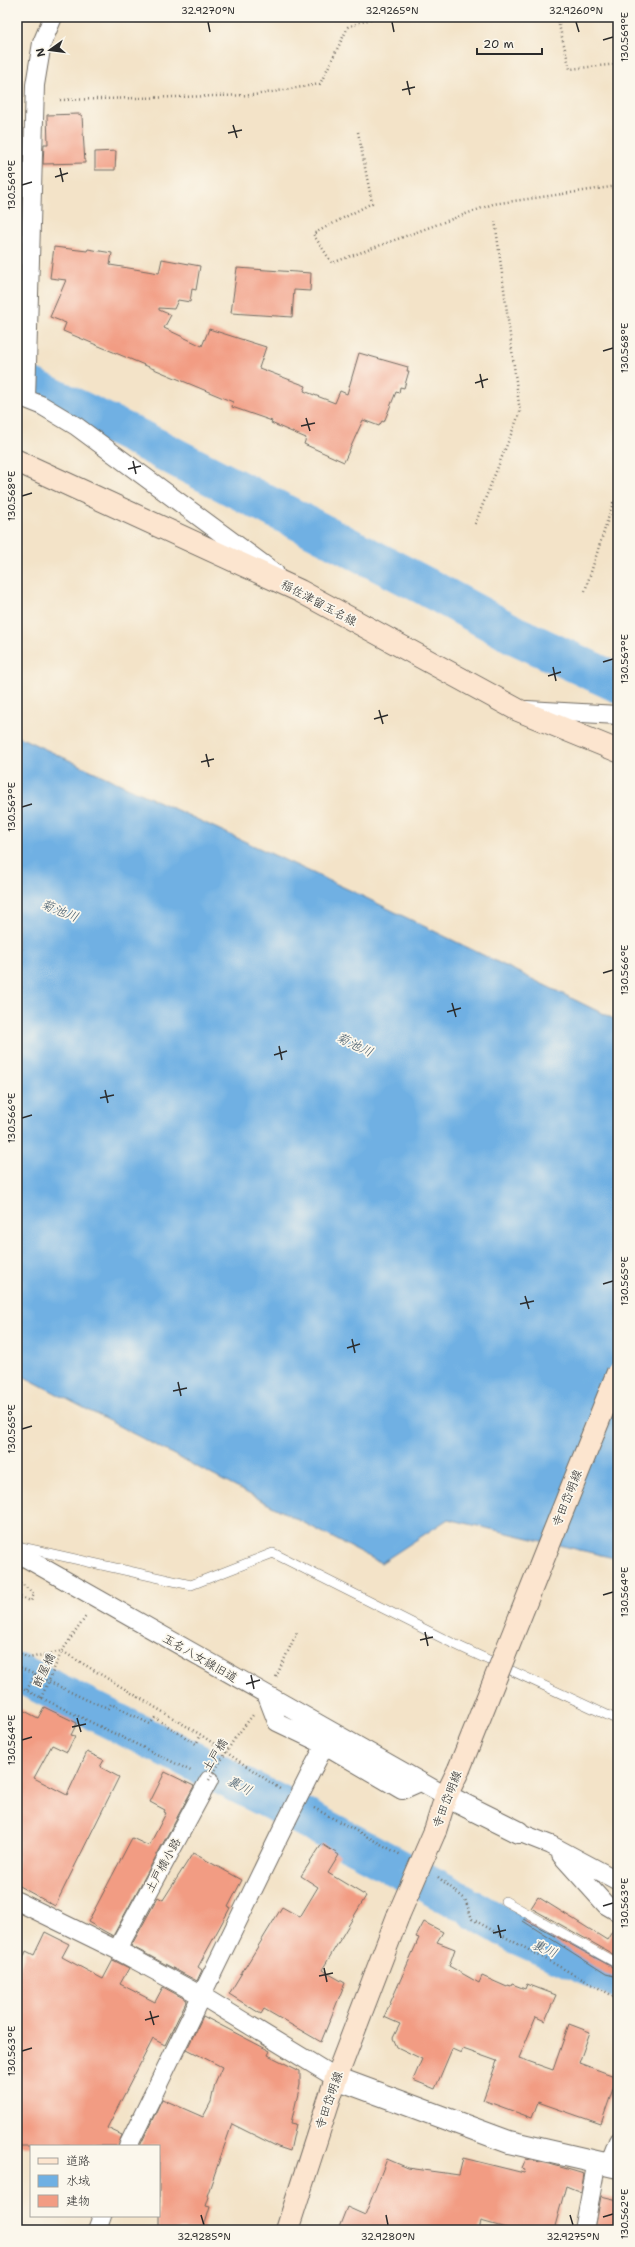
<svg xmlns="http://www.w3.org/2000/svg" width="635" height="2247" viewBox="0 0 635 2247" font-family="'Shantell Sans','Klee One',sans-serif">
  <rect width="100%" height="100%" fill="#fbf7ec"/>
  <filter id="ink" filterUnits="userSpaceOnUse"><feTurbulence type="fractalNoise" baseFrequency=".025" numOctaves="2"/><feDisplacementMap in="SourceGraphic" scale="8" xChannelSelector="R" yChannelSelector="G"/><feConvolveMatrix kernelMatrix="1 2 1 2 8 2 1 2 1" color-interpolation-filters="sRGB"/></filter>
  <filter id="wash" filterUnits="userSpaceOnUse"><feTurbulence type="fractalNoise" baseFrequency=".012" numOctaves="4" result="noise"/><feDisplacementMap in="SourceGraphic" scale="16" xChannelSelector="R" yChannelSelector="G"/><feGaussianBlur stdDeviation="0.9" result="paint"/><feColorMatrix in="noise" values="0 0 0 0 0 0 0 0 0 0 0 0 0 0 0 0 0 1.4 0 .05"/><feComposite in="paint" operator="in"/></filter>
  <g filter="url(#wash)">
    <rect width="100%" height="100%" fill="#f3e3c8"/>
    <path fill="#6fb0e3" stroke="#4d6e87" d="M17,736L356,893L618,1021V1559L448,1519L381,1563L17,1373Z"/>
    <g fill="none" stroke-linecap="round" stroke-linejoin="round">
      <path stroke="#6fb0e3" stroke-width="39" d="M17,380L132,435L425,586L517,636L618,683
        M17,1672L288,1809L460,1901
        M475,1910L517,1935L618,1980"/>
    </g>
    <g id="blocks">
      <path fill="#f29c83" d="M79,114L82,116L85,163L43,164L44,144H48L47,115Z
        M116,151L115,170H95V152Z
        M54,247L87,251L88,249L112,253L110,265L159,273L162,259L200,266L196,290L192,289L190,302L178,300L174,309L159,308V310L171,315L164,328L202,346L209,329L266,347L259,368L306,386L304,391L335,403L340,391L347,394L359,353L408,367L407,371H409L404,388L400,387L399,393L396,392L384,422L382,421L379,426L363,420L344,462L304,444L306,438L271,423L272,421L232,407L233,402L63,331L66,323L50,317L66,280L50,278Z
        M237,268L311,273L310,291L294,290L292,317L231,313Z
        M17,1707L38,1718L44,1707L77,1723L71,1735L75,1736L67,1752L52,1745L34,1778L67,1795L87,1752L104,1760L100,1767L119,1777L55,1906L17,1885Z
        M165,1772L194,1786L113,1936L88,1922L132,1838L149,1846L166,1813L164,1812L165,1810L150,1802Z
        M322,1844L339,1855L328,1873L366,1896L322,1970L345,1983L321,2042L264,2009L261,2014L229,1994L282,1907L300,1917L318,1887L301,1876Z
        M193,1853L242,1880L228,1907L230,1908L198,1967L202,1970L197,1981L131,1946L158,1897L163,1900Z
        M538,1897L607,1940L618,1922V1957L531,1908Z
        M524,1919L618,1970V1977L606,1974L523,1921Z
        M424,1922L443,1932L437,1942L455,1949L449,1966L479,1983L482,1976L507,1987L508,1985L511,1986L512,1984L525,1989L527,1984L556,1995L545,2021L536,2017L519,2058L553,2070L569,2024L590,2032L579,2063L617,2077L601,2124L538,2102L532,2118L483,2100L497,2061L463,2049L461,2053L452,2049L435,2089L413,2080L422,2059L397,2047L393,2038L400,2024L384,2017L419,1938L416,1937Z
        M45,1932L69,1944L62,1957L103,1979L113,1960L129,1968L120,1984L155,2002L163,1987L187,2000L165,2045L153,2039L107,2128L122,2135L118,2146H17V1974L26,1951L34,1955Z
        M203,2016L270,2051L268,2055L300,2071V2085L291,2123L296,2124L290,2151L278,2147L232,2124L207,2196L209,2197L206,2206L210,2207L203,2230H159V2146H140L162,2099L203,2117L211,2102L215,2083L222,2067L187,2049Z
        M463,2158L524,2173L525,2170L522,2169L526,2159L550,2164L584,2174L581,2192L566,2186L554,2230H513L481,2221L479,2230H338L347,2207L365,2215L387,2159L408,2168L459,2175Z
        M601,2196L618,2200V2230H595Z"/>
    </g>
  </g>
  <g filter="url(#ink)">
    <use href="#blocks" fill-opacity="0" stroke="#716b62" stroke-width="1"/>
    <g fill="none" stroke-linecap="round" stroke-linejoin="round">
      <defs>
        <path id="service" d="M17,1546L191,1585L273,1553L452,1643L618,1720
          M505,1901L618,1964"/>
        <path id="minor" d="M53,17L42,43L35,85L26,399L41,405L76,426L275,573
          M527,710L618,715
          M17,1553L446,1796
          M267,1696L277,1722L325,1745L314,1766
          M325,1745L402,1790L420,1782
          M518,1832L551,1845L618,1881
          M561,1855L606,1905L618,1912
          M17,1901L117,1950L202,1996L336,2078
          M117,1950L209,1780
          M128,2146L287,1820
          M609,2164L618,2141
          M97,2230L102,2216
          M584,2230L597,2161"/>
        <path id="tertiary" d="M446,1796L518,1832
          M336,2078L509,2142L618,2167"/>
        <path id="secondary" d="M17,461L300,591L518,710L618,751
          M435,1831L446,1796L459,1769
          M287,2230L336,2078L398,1916"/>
      </defs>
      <use href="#service" stroke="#716b62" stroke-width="10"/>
      <use href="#minor" stroke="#716b62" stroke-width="20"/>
      <use href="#tertiary" stroke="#716b62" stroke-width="24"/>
      <use href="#secondary" stroke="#716b62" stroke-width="24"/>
      <path stroke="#716b62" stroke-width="2.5" stroke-dasharray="1 3" stroke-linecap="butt" d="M557,17L570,69L618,64
        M60,100L254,95L320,84L348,27L376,17
        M358,132L372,203L313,234L332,263L493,204L618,186
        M475,524L520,412L495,220
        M585,591L613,503L618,505
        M17,1580L34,1594L31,1601L17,1596
        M62,1651L87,1615
        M17,1652L29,1658L62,1651L201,1735L280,1789
        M17,1666L87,1700L108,1708L111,1704L150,1724L155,1718L196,1744L201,1735
        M276,1677L297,1632
        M17,1686L191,1771
        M27,1690L35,1674
        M235,1738L253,1715
        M314,1808L401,1855
        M438,1877L465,1899L472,1919L617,1998L614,2004"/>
      <use href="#service" stroke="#fff" stroke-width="9"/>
      <use href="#minor" stroke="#fff" stroke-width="18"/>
      <use href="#tertiary" stroke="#fff" stroke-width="22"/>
      <use href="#secondary" stroke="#fce5cf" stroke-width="22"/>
      <defs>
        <path id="minor-bridge" d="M287,1820L314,1766"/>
        <path id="secondary-bridge" d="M459,1769L618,1372
          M398,1916L435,1831"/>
      </defs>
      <use href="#minor-bridge" stroke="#716b62" stroke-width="20" stroke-linecap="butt"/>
      <use href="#secondary-bridge" stroke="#716b62" stroke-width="24" stroke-linecap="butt"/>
      <path stroke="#716b62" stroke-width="2.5" stroke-dasharray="1 3" stroke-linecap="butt" d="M41,1698L62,1651
        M209,1780L235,1738"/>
      <use href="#minor-bridge" stroke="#fff" stroke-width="18"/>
      <use href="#secondary-bridge" stroke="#fce5cf" stroke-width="22"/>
    </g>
  </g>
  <path fill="none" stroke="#2b2b2b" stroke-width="1.5" d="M208,22L210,32M392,22L394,32M576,22L579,32M603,40L613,37M407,81L410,95M402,90L415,87M233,125L237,138M228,133L242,130M60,168L63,182M55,177L68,173M22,185L32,182M603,351L613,348M480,374L483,388M475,383L488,379M306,418L310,431M301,426L315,423M133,461L136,474M128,469L141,466M22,496L32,493M603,662L613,659M553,667L556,681M548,676L561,672M379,710L383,724M374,719L388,715M206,754L209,767M201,762L214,759M22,807L32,804M603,973L613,970M452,1003L456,1017M447,1012L461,1008M279,1046L282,1060M274,1055L287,1051M105,1090L108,1103M100,1098L114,1095M22,1118L32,1115M603,1284L613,1281M525,1296L529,1309M520,1304L534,1301M352,1339L355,1353M347,1348L360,1344M178,1382L181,1396M173,1391L187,1388M22,1429L32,1426M603,1595L613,1592M425,1632L428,1646M420,1640L433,1637M251,1675L254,1689M246,1684L260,1680M77,1718L81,1732M72,1727L86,1724M22,1740L32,1737M603,1906L613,1903M498,1925L501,1938M493,1933L506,1930M324,1968L327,1982M319,1976L333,1973M150,2011L154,2025M145,2020L159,2016M22,2051L32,2048M201,2215L204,2225M386,2215L388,2225M570,2215L573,2225M603,2217L613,2214"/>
  <g text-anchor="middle" stroke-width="3.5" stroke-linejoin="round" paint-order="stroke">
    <g font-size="12" fill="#2b2b2b" stroke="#fbf7ec">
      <text transform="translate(319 603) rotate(28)" y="4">稲佐津留玉名線</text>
      <text transform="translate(567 1498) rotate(-68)" y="4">寺田岱明線</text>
      <text transform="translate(200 1658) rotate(30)" y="4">玉名八女線旧道</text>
      <text transform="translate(44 1670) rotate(-65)" y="4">酢屋橋</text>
      <text transform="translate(215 1755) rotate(-58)" y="4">土戸橋</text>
      <text transform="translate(447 1799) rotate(-69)" y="4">寺田岱明線</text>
      <text transform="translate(163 1865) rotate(-61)" y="4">土戸橋小路</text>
      <text transform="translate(329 2100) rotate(-71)" y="4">寺田岱明線</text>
    </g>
    <g font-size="13" font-style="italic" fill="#435a6b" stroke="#fbf7ec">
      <text transform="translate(60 910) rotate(22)" y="5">菊池川</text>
      <text transform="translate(355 1044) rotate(26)" y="5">菊池川</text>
      <text transform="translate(240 1785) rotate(27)" y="5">裏川</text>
      <text transform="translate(545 1948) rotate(24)" y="5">裏川</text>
    </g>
  </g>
  <rect width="635" height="2247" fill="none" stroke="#fbf7ec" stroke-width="44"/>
  <rect x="30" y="2145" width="130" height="72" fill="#fbf7ec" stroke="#a8a59f"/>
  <rect x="38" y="2158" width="20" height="6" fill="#fce5cf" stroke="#a8a59f"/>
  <text x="66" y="2165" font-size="12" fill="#2b2b2b">道路</text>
  <rect x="38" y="2175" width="20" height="12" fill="#6fb0e3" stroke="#a8a59f"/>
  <text x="66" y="2185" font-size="12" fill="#2b2b2b">水域</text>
  <rect x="38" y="2195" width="20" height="12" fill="#f29c83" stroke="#a8a59f"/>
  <text x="66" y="2205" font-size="12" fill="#2b2b2b">建物</text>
  <g transform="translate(50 50) rotate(256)" stroke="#fbf7ec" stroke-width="3" paint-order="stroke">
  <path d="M0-3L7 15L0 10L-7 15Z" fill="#2b2b2b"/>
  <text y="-6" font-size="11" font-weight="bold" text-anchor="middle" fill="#2b2b2b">N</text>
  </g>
  <path d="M477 48v6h65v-6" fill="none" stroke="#2b2b2b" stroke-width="2"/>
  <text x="483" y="48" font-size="12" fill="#2b2b2b" stroke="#fbf7ec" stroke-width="3" paint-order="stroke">20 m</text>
  <rect x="22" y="22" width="591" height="2203" fill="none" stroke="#2b2b2b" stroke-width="1.5"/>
  <g font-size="10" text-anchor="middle" fill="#2b2b2b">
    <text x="208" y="14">32.9270°N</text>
    <text x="392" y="14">32.9265°N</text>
    <text x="576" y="14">32.9260°N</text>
    <text transform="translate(624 37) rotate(-90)" y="4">130.569°E</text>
    <text transform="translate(11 185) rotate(-90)" y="4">130.569°E</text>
    <text transform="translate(624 348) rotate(-90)" y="4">130.568°E</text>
    <text transform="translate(11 496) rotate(-90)" y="4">130.568°E</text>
    <text transform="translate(624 659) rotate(-90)" y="4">130.567°E</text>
    <text transform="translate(11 807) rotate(-90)" y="4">130.567°E</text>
    <text transform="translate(624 970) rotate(-90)" y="4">130.566°E</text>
    <text transform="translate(11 1118) rotate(-90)" y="4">130.566°E</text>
    <text transform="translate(624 1281) rotate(-90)" y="4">130.565°E</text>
    <text transform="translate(11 1429) rotate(-90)" y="4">130.565°E</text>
    <text transform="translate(624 1592) rotate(-90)" y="4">130.564°E</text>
    <text transform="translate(11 1740) rotate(-90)" y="4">130.564°E</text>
    <text transform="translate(624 1903) rotate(-90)" y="4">130.563°E</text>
    <text transform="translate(11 2051) rotate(-90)" y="4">130.563°E</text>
    <text transform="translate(624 2214) rotate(-90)" y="4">130.562°E</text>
    <text x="204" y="2240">32.9285°N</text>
    <text x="388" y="2240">32.9280°N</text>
    <text x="573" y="2240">32.9275°N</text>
  </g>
</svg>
